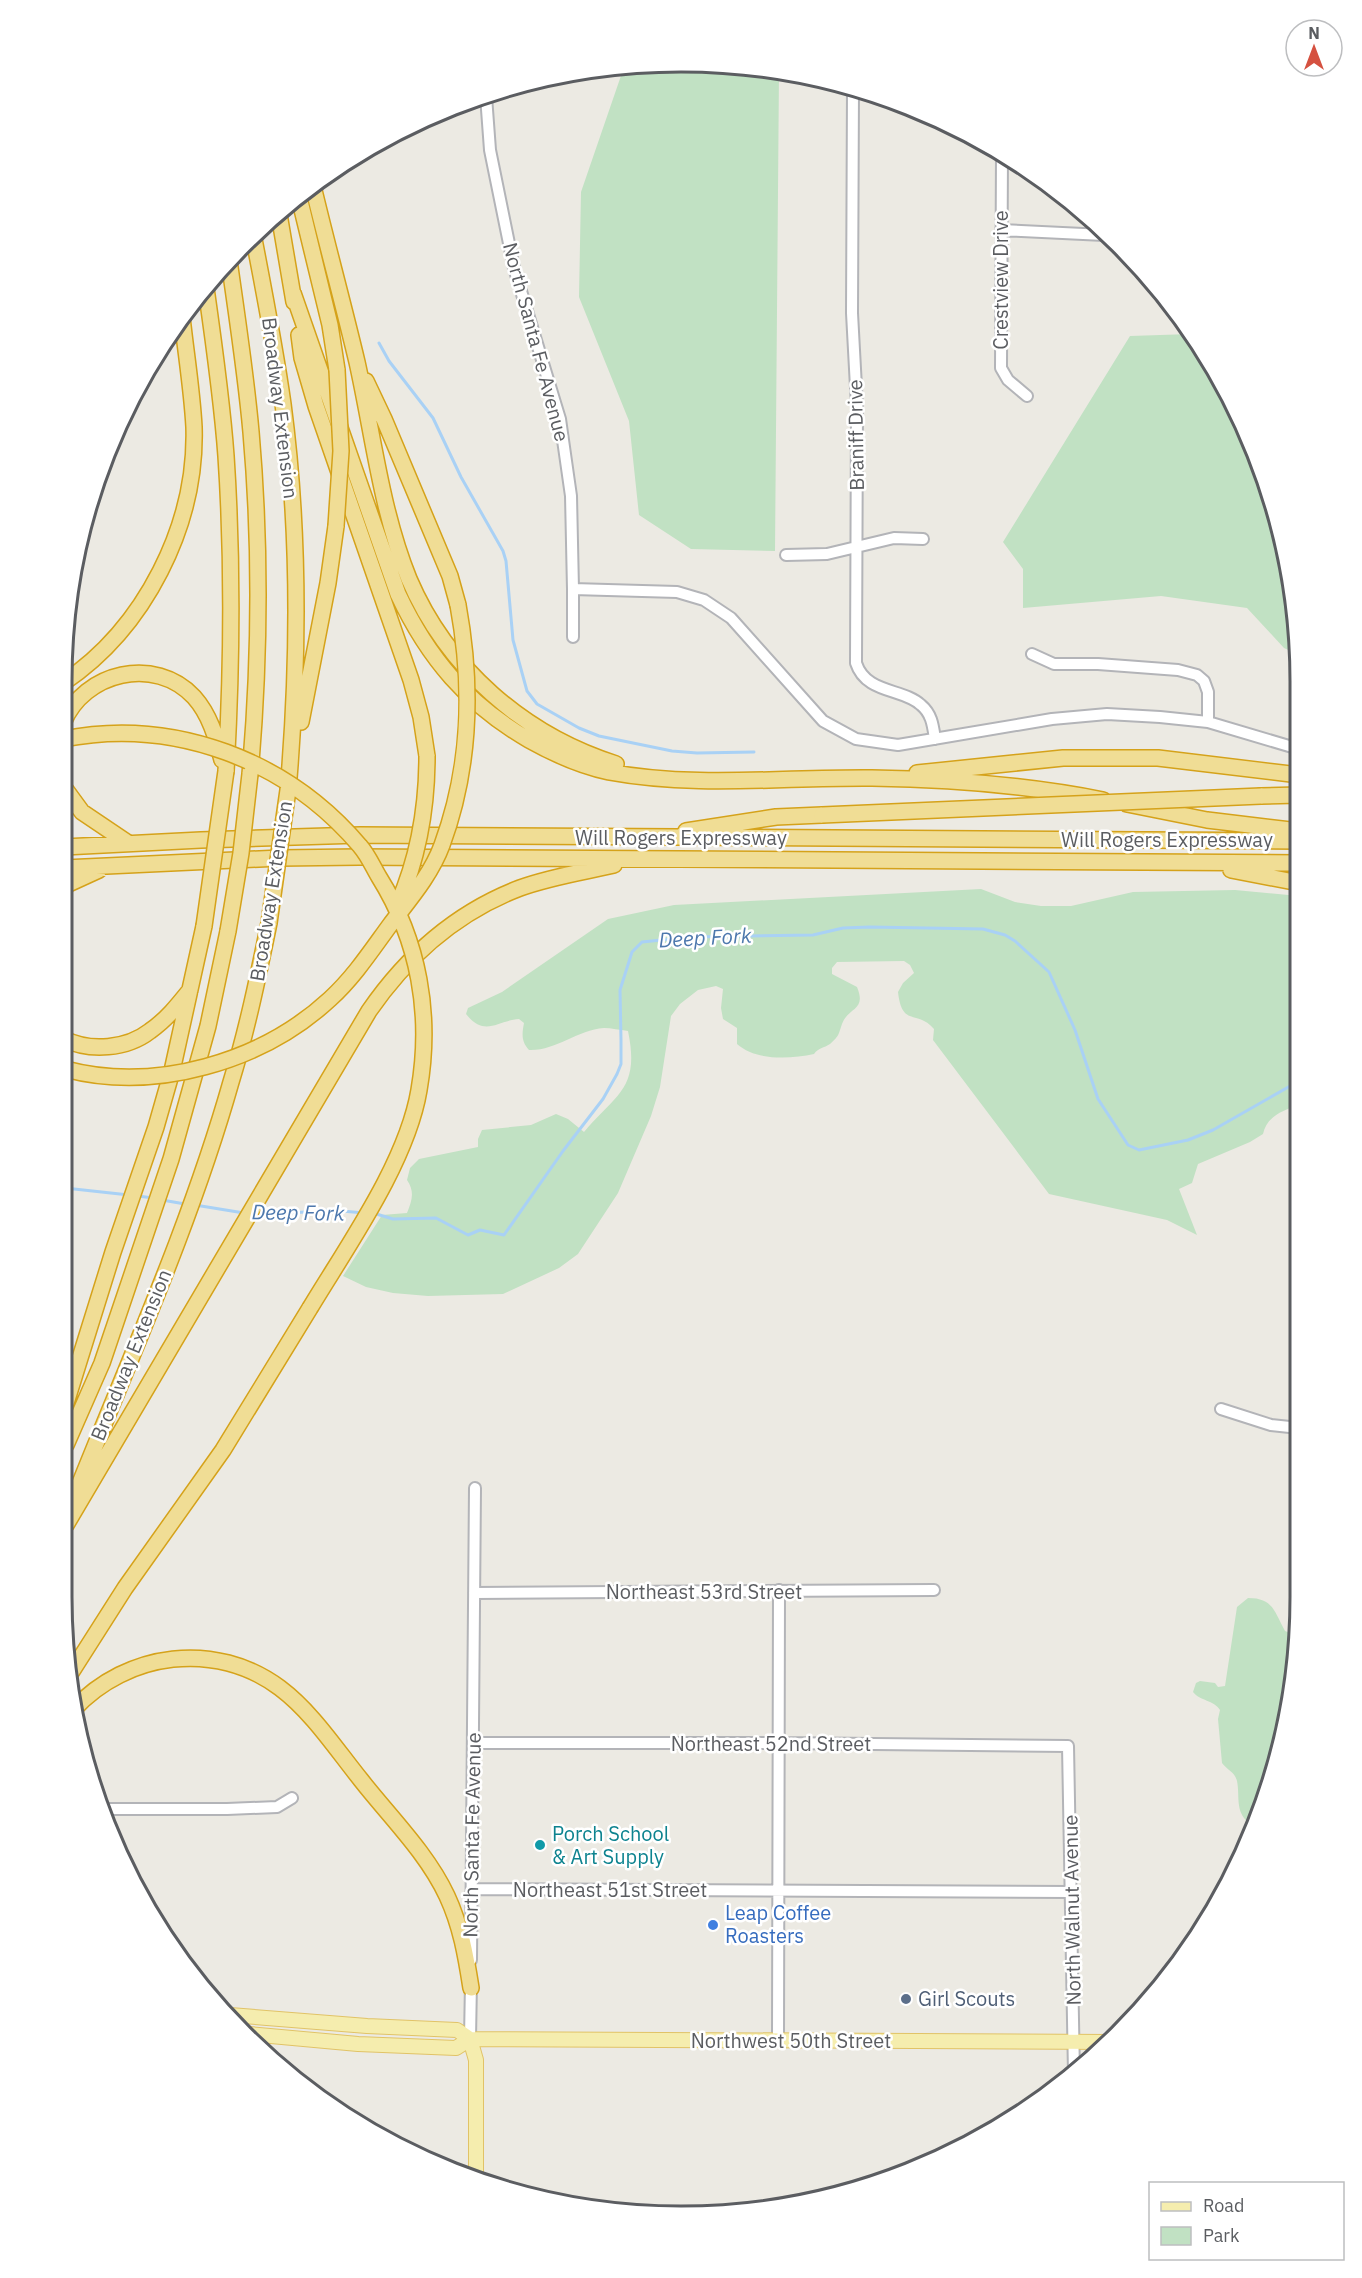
<svg xmlns="http://www.w3.org/2000/svg" width="1362" height="2278" viewBox="0 0 1362 2278" font-family="'IBM Plex Sans',sans-serif">
  <rect width="100%" height="100%" fill="#eceae3"/>
  <path fill="#c1e1c3" d="M681,62L779,71L775,551L691,549L639,515L629,421L579,297L581,192L624,67Z
    M1191,334L1218,372L1268,482L1299,640V655L1284,648L1247,608L1161,596L1023,608V569L1003,542L1130,336Z
    M981,889L1015,902L1041,906H1071L1133,892L1235,890L1299,896V1104C1284,1111 1267,1115 1263,1134L1250,1142L1198,1164L1192,1183L1179,1189L1197,1235L1167,1220L1049,1194L933,1040L934,1029C917,1009 902,1028 898,992L903,983L914,973L910,965L904,961L837,962L832,968V974L857,987C867,1011 848,1007 842,1024C838,1035 840,1035 830,1044C824,1048 818,1048 814,1054C790,1059 756,1061 737,1044V1028L723,1019L721,1008L723,989L716,986L698,990L680,1004L671,1016L660,1087L651,1116L618,1193L578,1254L559,1268L503,1294L428,1296L393,1293L366,1287L343,1276L382,1215L407,1213C412,1200 415,1192 407,1180L410,1168L419,1159L478,1147V1139L482,1130L531,1125L556,1114L568,1119L584,1132C617,1093 640,1089 628,1031C620,1030 611,1028 604,1028C577,1030 556,1051 529,1050C521,1041 522,1034 524,1023L519,1019C498,1020 485,1038 466,1014L468,1008L502,992L608,919L674,905Z
    M1248,1598C1273,1598 1274,1611 1285,1631L1290,1633L1299,1632L1268,1796L1255,1823L1248,1822C1235,1811 1240,1796 1237,1781C1235,1772 1227,1770 1222,1763L1218,1719L1220,1710C1214,1700 1200,1701 1193,1692L1196,1683L1200,1681L1215,1683L1218,1687L1225,1686L1237,1607Z"/>
  <g fill="none" stroke-linecap="round" stroke-linejoin="round">
    <path stroke="#a9d1f5" stroke-width="3" d="M379,343L389,361L433,418L461,477L503,551L506,561L513,640L527,691L537,704L579,728L599,736L633,743L672,751L697,753L754,752
      M65,1188L129,1195
      M138,1196L153,1198
      M162,1200L185,1204
      M195,1205L244,1213
      M373,1213L393,1219L436,1218L468,1235L480,1230L504,1235L563,1151L603,1099L617,1074L621,1064V1040L620,990L632,952L642,942L691,937L813,935L843,928L870,927L983,929L1005,935L1015,941L1049,972L1075,1030L1098,1099L1128,1145L1139,1150L1188,1140L1213,1130L1299,1081
      M254,1214L265,1215L331,1210L364,1213"/>
    <defs>
      <path id="minor" d="M853,89L852,313L857,406L856,663C866,694 903,688 921,705C932,714 933,726 935,739
        M486,96L490,150L514,268L560,419L571,496L573,589
        M1002,154L1001,368L1008,380L1027,396
        M1001,230L1104,235
        M786,555L827,554L894,538L923,539
        M573,637V589L677,592L704,600L731,618L823,721L856,739L898,745L1052,719L1107,714L1160,717L1208,722L1299,749
        M1032,654L1054,664H1098L1178,670L1197,675L1204,681L1208,692V722
        M1221,1409L1271,1425L1299,1428
        M474,1593L934,1590
        M473,1743H778L1068,1746L1074,2074
        M100,1809H227L277,1807L292,1798
        M472,1889L1072,1892
        M471,1960L475,1488
        M470,2039L471,1982
        M778,2041L779,1590"/>
      <path id="major" d="M230,2015L367,2026L457,2030L470,2039L1111,2042
        M249,2034L358,2044L456,2048L470,2039
        M470,2039L476,2060V2181"/>
      <path id="highway" d="M313,186C327,245 343,303 357,362C373,434 381,510 409,579C447,668 524,735 616,764
        M299,197L330,325L337,370
        M279,214L294,302
        M253,234C264,291 275,347 283,404C300,532 299,662 288,790
        M229,260C237,317 246,375 251,432C261,546 260,660 250,774
        M206,288C214,344 222,400 226,456C233,561 232,666 226,771
        M293,293L398,594C428,658 467,704 529,740C554,754 581,766 609,772C695,788 785,777 872,778C950,779 1027,785 1103,800
        M299,335L302,358L316,406L411,680L421,717L427,756
        M366,381L384,419L450,576L458,605
        M63,683C145,628 197,525 194,427C192,390 186,354 182,317
        M301,722L328,583L336,526
        M63,723C84,672 155,655 194,697C210,715 216,737 222,760
        M917,773L1063,758H1158L1299,775
        M63,786L82,812L128,843
        M1261,796L1299,795
        M1127,804L1207,820L1299,831
        M686,831L776,817L822,815
        M64,847L201,840L360,835L1299,841
        M64,868L280,858L359,857L1299,863
        M1231,870L1299,883
        M64,886L99,870
        M64,1039C90,1052 127,1049 150,1031C166,1020 178,1005 190,990
        M66,1403L113,1252L156,1127L172,1071L204,926
        M66,1445L102,1363L171,1159L208,1026L228,931
        M76,1493C130,1358 191,1223 231,1082C247,1030 258,977 269,923
        M66,1525L369,1011C407,956 457,912 520,888C550,877 583,872 614,865
        M67,1679L125,1588L223,1450L310,1308
        M74,1709C127,1652 216,1640 280,1688C312,1712 336,1749 361,1780C390,1817 427,1853 447,1896C461,1926 466,1956 471,1988"/>
    </defs>
    <use href="#minor" stroke="#b3b4b8" stroke-width="14"/>
    <use href="#major" stroke="#e1c367" stroke-width="16"/>
    <use href="#highway" stroke="#d5a21a" stroke-width="18"/>
    <use href="#minor" stroke="#fff" stroke-width="10"/>
    <use href="#major" stroke="#f5edae" stroke-width="14"/>
    <use href="#highway" stroke="#f0dd95" stroke-width="15"/>
    <defs>
      <path id="highway-bridge" d="M336,526L341,451L337,370
        M63,739C174,717 287,760 360,846C368,855 373,867 379,877C419,941 432,1015 419,1090C407,1162 348,1245 310,1308
        M822,815L1261,796
        M398,904C419,856 427,808 427,756
        M269,923L288,790
        M204,926L226,771
        M228,931L241,853L250,774
        M65,1069C155,1093 262,1062 330,999C354,977 371,951 390,925C409,900 431,875 442,845C471,766 473,687 458,605"/>
    </defs>
    <use href="#highway-bridge" stroke="#d5a21a" stroke-width="18" stroke-linecap="butt"/>
    <use href="#highway-bridge" stroke="#f0dd95" stroke-width="15"/>
  </g>
  <circle fill="#0f9aa8" stroke="#fff" stroke-width="2" cx="540" cy="1845" r="6"/>
  <circle fill="#3f7fe0" stroke="#fff" stroke-width="2" cx="713" cy="1925" r="6"/>
  <circle fill="#5c6f8a" stroke="#fff" stroke-width="2" cx="906" cy="1999" r="6"/>
  <g text-anchor="middle" stroke-width="5" stroke-linejoin="round" paint-order="stroke">
    <g font-size="20" fill="#5b5d61" stroke="#fff">
      <text transform="translate(1001 280) rotate(-90)" y="7">Crestview Drive</text>
      <text transform="translate(536 342) rotate(75)" y="7">North Santa Fe Avenue</text>
      <text transform="translate(280 408) rotate(83)" y="7">Broadway Extension</text>
      <text transform="translate(856 435) rotate(-91)" y="7">Braniff Drive</text>
      <text x="681" y="845">Will Rogers Expressway</text>
      <text x="1167" y="847">Will Rogers Expressway</text>
      <text transform="translate(271 891) rotate(-81)" y="7">Broadway Extension</text>
      <text transform="translate(131 1355) rotate(-68)" y="7">Broadway Extension</text>
      <text x="704" y="1599">Northeast 53rd Street</text>
      <text x="771" y="1751">Northeast 52nd Street</text>
      <text transform="translate(472 1835) rotate(-89)" y="7">North Santa Fe Avenue</text>
      <text x="610" y="1897">Northeast 51st Street</text>
      <text transform="translate(1072 1910) rotate(-91)" y="7">North Walnut Avenue</text>
      <text x="791" y="2048">Northwest 50th Street</text>
    </g>
    <g font-size="20" fill="#0d838f" stroke="#fff" text-anchor="start">
      <text x="552" y="1841">Porch School<tspan x="552" dy="23">&amp; Art Supply</tspan></text>
    </g>
    <g font-size="20" fill="#366cbe" stroke="#fff" text-anchor="start">
      <text x="725" y="1920">Leap Coffee<tspan x="725" dy="23">Roasters</tspan></text>
    </g>
    <g font-size="20" fill="#4e5e75" stroke="#fff" text-anchor="start">
      <text x="918" y="2006">Girl Scouts</text>
    </g>
    <g font-size="21" font-style="italic" fill="#4d78ad" stroke="#fff">
      <text transform="translate(705 938) rotate(-3)" y="7">Deep Fork</text>
      <text transform="translate(298 1213) rotate(1)" y="7">Deep Fork</text>
    </g>
  </g>
  <path d="M0 0H1362V2278H0ZM681 72H681A609 609 0 0 1 1290 681V1597A609 609 0 0 1 681 2206H681A609 609 0 0 1 72 1597V681A609 609 0 0 1 681 72Z" fill="#fff" fill-rule="evenodd"/>
  <path fill="none" stroke="#5b5d61" stroke-width="3" d="M681 72H681A609 609 0 0 1 1290 681V1597A609 609 0 0 1 681 2206H681A609 609 0 0 1 72 1597V681A609 609 0 0 1 681 72Z"/>
  <rect x="1149" y="2182" width="195" height="78" fill="#ffffff" stroke="#bdbec0" stroke-width="1.5"/>
  <rect x="1161" y="2202" width="30" height="9" fill="#f5edae" stroke="#bdbec0" stroke-width="1.5"/>
  <text x="1203" y="2212" font-size="18" fill="#5b5d61">Road</text>
  <rect x="1161" y="2227" width="30" height="18" fill="#c1e1c3" stroke="#bdbec0" stroke-width="1.5"/>
  <text x="1203" y="2242" font-size="18" fill="#5b5d61">Park</text>
  <g transform="translate(1314 48)"><circle r="28" fill="#ffffff" stroke="#bdbec0" stroke-width="1.5"/>
  <path d="M0-4.5L10 22L0 15L-10 22Z" fill="#d55140"/>
  <text y="-9" font-size="16" font-weight="bold" text-anchor="middle" fill="#5b5d61">N</text>
  </g>
</svg>
